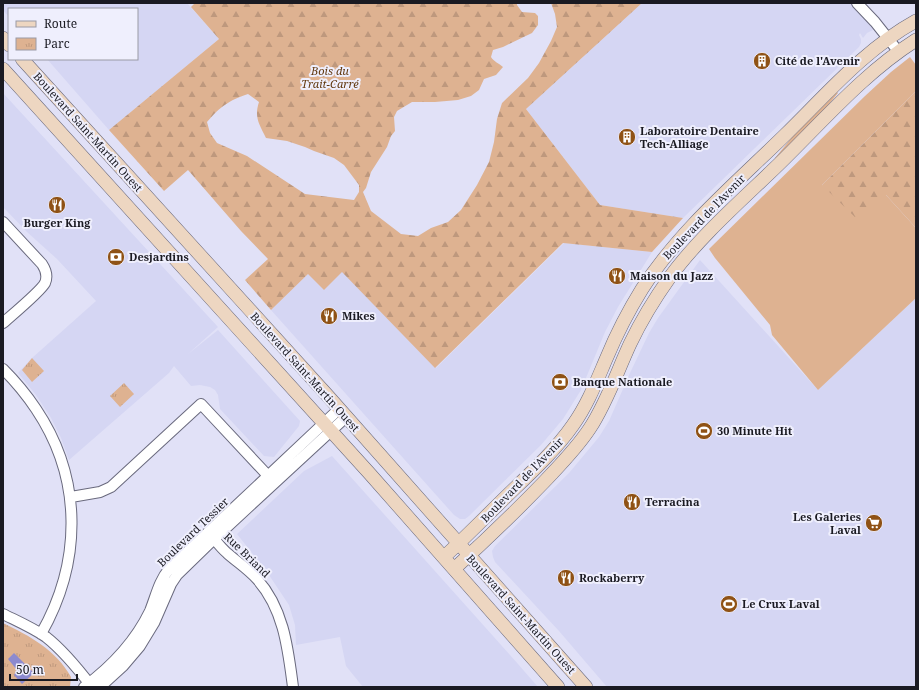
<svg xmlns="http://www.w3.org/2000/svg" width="919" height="690" viewBox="0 0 919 690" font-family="'Noto Serif',serif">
  <defs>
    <pattern id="forest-firs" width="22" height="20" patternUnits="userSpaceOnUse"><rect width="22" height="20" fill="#deb291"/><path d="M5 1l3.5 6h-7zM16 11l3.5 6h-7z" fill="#be987d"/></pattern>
    <pattern id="park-tufts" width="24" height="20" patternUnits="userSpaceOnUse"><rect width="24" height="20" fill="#deb291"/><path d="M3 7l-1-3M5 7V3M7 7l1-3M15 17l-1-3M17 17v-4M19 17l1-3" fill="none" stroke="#be987d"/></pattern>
  </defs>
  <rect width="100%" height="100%" fill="#e1e1f7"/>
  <path fill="#d5d6f3" d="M3,3H187L219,39L109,130L47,59H137V9H9V17L3,10Z
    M642,3H852L871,25L873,30L867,33L863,38L860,33L859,35L861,39V43L859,47L683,218L600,205L526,109Z
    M3,93L218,327L188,354L218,330L300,421L299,426L274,457L264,456L220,409L218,395L215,390L210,387L200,385L191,386L174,366L169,373L69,460L61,438L51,418L36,395L18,373L32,358L96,301L57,259L27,232L3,207Z
    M564,243L652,252L618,307L605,332L581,390L563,419L541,445L469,516L465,519H460L454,515L271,310L308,274L342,271L436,368Z
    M700,260L818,390L916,298V687H607L559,631L495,562L493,557L492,551L495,546L569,473L599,437L609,421L630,373L649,333L658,318Z
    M332,456L518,664L538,687H363L346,666L340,637L296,645L295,625L289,605L267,572L237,534L304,471Z"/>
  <path fill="#deb291" d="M910,57L916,65V91L822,185L886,195L916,228V298L818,390L772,335L770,325L715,258L709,249L865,96L891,72Z
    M837,92L838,93L822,113L776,159L775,158L793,136Z"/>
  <path fill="url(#forest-firs)" fill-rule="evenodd" d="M195,3H517V5L522,12L535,13L538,16V25L532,33L503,47L493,50L491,57C494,62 499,63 503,67L496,75L484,79L479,90L471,96L458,100L435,102H412L397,111L394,117L395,131L391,136L387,147L371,172L366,188L363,192L371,211L401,234L418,236L431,228L448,222L461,210L477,185L489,162L494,142L497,119L502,103L528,78L539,63L551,41L557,27L555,14L551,3H642L526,109L600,205L683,218L652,252L563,243L435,368L342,272L324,290L308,274L271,310L245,280L268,259L241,231L188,170L164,191L109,130L219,39L191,7ZM248,94L259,102C254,117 259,124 266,138L287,141L305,147L314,151L334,158L344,165L359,185V192L354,200L305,194L247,156L217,143L210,133L207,122C221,106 228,101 248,94Z
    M916,91V228L886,195L859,221L822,185Z"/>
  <path fill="url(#park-tufts)" d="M32,358L44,371L32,382L22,370Z
    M124,383L134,394L120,407L110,396Z
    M3,623C30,636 56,650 71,677L70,687H3Z"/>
  <path fill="#8c8ad0" d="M14,653L34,673L22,684L14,675L17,670L8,659Z"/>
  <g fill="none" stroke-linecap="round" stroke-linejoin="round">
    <defs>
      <path id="street" d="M857,3L875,22L898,51
        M3,222L42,264C46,270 48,276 45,283C41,291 12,315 3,323
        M3,369C15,381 26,394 36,409C83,479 82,562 41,634
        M71,497L100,492L111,487L201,404L272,480
        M211,535C216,541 221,548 227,553C237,562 248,569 257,579C284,609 288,649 293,687
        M3,614C17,621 33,628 46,637C64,651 79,670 92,687
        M84,687C111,667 135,642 150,611C156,596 159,581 169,569L339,409
        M100,687L123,666L140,646L154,623L171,584L177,575L214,539L346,417"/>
      <path id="secondary" d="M3,38L9,45
        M22,59L328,396L586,687
        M3,69L370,474L558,687
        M444,557C468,535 491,511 514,489C535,469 557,448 573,425C588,404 597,380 607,357C617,333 629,310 642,289C680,230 735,184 785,135C826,95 865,49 916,21
        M454,569C485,541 515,512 544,482C560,465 577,448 590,428C607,402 617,372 630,344C641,321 655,298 670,277C700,236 743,199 779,164C823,121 864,73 916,40"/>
    </defs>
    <use href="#street" stroke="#69697d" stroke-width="12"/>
    <use href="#secondary" stroke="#69697d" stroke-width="14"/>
    <use href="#street" stroke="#fff" stroke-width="10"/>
    <use href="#secondary" stroke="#edd6c1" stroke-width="13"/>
  </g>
  <defs>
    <symbol id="building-disc" viewBox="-11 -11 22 22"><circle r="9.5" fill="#8f5215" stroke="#efeffd"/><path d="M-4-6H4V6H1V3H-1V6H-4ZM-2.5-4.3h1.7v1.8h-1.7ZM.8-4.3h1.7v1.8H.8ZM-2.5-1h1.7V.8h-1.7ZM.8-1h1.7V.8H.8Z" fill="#fff"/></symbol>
    <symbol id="restaurant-disc" viewBox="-11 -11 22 22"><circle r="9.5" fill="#8f5215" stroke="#efeffd"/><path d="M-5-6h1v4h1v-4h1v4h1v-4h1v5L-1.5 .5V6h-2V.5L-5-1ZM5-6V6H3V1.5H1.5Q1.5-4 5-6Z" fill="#fff"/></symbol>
    <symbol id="bank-disc" viewBox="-11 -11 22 22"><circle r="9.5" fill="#8f5215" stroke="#efeffd"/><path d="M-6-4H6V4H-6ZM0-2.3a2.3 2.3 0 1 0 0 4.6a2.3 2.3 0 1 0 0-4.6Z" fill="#fff"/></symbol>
    <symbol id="stadium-disc" viewBox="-11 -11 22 22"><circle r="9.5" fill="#8f5215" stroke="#efeffd"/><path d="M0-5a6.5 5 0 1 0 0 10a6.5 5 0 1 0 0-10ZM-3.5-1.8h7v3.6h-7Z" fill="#fff"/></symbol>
    <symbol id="supermarket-disc" viewBox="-11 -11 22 22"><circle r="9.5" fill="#8f5215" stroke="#efeffd"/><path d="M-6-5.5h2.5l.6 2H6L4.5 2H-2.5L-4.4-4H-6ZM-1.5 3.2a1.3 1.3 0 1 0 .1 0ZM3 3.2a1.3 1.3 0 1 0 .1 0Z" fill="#fff"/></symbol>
  </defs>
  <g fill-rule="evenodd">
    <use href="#building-disc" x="752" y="51" width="20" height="20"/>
    <use href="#building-disc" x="617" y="127" width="20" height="20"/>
    <use href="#restaurant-disc" x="47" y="195" width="20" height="20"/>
    <use href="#bank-disc" x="106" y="247" width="20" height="20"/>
    <use href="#restaurant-disc" x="607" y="266" width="20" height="20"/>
    <use href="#restaurant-disc" x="319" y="306" width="20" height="20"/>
    <use href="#bank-disc" x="550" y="372" width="20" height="20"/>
    <use href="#stadium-disc" x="694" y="421" width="20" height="20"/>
    <use href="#restaurant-disc" x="622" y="492" width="20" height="20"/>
    <use href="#supermarket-disc" x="864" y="513" width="20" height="20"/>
    <use href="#restaurant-disc" x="556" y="568" width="20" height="20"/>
    <use href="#stadium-disc" x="719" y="594" width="20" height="20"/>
  </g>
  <g text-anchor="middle" stroke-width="4" stroke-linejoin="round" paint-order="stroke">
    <g font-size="11" font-weight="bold" fill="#1a1a22" stroke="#efeffd" text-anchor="start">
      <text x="775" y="65">Cité de l'Avenir</text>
      <text x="640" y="135">Laboratoire Dentaire<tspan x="640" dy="13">Tech-Alliage</tspan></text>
      <text x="57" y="227" text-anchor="middle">Burger King</text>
      <text x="129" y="261">Desjardins</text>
      <text x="630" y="280">Maison du Jazz</text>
      <text x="342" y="320">Mikes</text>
      <text x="573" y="386">Banque Nationale</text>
      <text x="717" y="435">30 Minute Hit</text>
      <text x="645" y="506">Terracina</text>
      <text x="861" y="521" text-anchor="end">Les Galeries<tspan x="861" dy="13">Laval</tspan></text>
      <text x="579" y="582">Rockaberry</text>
      <text x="742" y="608">Le Crux Laval</text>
    </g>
    <g font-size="11" font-style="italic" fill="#62380f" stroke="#efeffd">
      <text x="330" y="75">Bois du<tspan x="330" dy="13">Trait-Carré</tspan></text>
    </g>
    <g font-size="11" fill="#1a1a22" stroke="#efeffd">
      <text transform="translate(88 132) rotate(48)" y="4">Boulevard Saint-Martin Ouest</text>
      <text transform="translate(704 217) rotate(-46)" y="4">Boulevard de l'Avenir</text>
      <text transform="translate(305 372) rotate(48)" y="4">Boulevard Saint-Martin Ouest</text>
      <text transform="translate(522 480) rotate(-46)" y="4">Boulevard de l'Avenir</text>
      <text transform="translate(193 532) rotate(-44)" y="4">Boulevard Tessier</text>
      <text transform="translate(247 555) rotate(44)" y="4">Rue Briand</text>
      <text transform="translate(521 614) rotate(48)" y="4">Boulevard Saint-Martin Ouest</text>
    </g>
  </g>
  <rect width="919" height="690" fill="none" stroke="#1a1a22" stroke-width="8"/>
  <rect x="8" y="8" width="130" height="52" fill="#efeffd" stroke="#9a9aa5"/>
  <rect x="16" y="21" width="20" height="6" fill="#edd6c1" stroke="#9a9aa5"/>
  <text x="44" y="28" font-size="12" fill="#1a1a22">Route</text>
  <rect x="16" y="38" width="20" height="12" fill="url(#park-tufts)" stroke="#9a9aa5"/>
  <text x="44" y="48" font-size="12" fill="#1a1a22">Parc</text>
  <path d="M10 674v6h67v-6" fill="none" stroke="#1a1a22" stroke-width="2"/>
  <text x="16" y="674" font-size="12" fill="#1a1a22" stroke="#efeffd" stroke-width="3" paint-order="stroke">50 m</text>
</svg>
